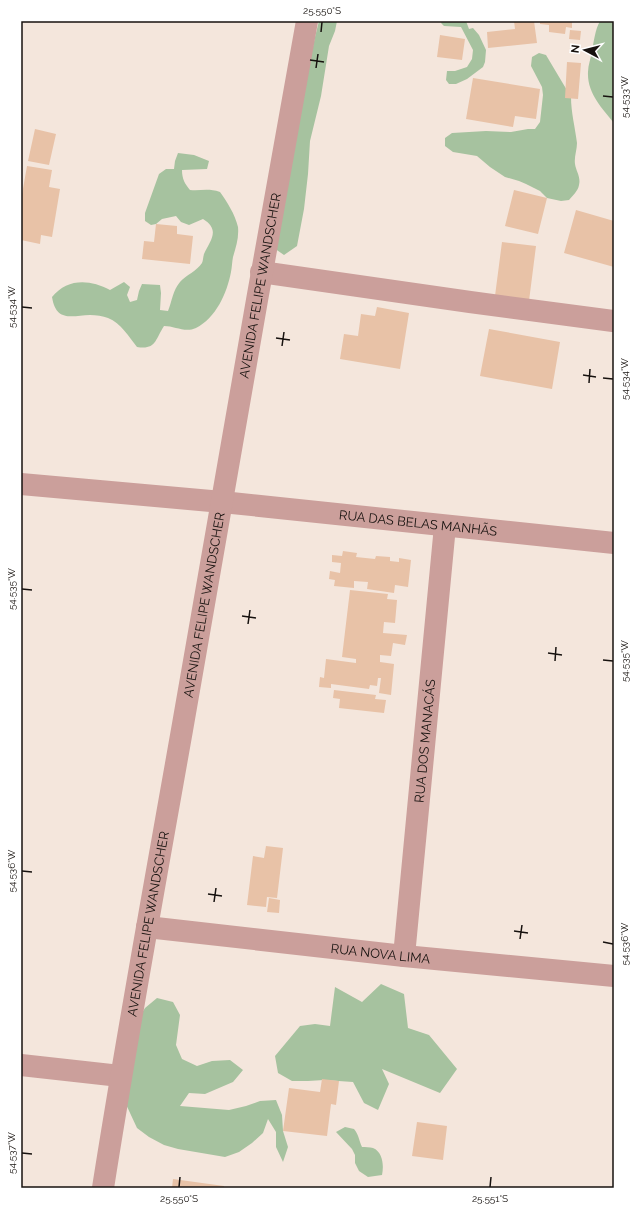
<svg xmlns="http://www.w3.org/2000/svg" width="635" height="1209" viewBox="0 0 635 1209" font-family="Raleway,sans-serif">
  <rect width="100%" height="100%" fill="#f4e6dc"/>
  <path fill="#a6c29f" d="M319,21H337L335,31L329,46L321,96L310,141L308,174L304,209L297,246L284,255L271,246L315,37Z
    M442,21H466L469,29L473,28L479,35L486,50L485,62L483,67L467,79L456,84H449L446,80L447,71H455L467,67L472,59L473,50L461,27L444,26L441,23Z
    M600,21H614V123C602,108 587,93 588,72C588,65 591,58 592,51C594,41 595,30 600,21Z
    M539,53L546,55L571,97C571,112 575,127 577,143C577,150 574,157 575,164C576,171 581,177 579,185C578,191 573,195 569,200L561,201L547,198L540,191L526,184L519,181L505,177L490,167L477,156L453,152L445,146V138L452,133L486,131L511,132L528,129H535L540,122L543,95L542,87L531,66L532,57Z
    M178,153L194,155L209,161L207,169L182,170C182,179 185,184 190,190C201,191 208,188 220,192C227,202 235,214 238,227C239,238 236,247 233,257C232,262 232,267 231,272C227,293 216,318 196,328C185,333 175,326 164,326C155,340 156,350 137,347C129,337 121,323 108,318C103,316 96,315 90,315C71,316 56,322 52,297C67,278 90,279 110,290L124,282L130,287L127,295L130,302L137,300L139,291L142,284L160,285L161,293L160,310L168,311C172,301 173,290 180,282C186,275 197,271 202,263C203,261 203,257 204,254C210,241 221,230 203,219L189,225L181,222L176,216L162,219L156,224L151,225L145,221V213L159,174L166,169H174L175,161Z
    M381,984L404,994L408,1028L429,1035L457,1069L440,1093L382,1069L389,1084L378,1110L364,1103L353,1082L324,1080L308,1081H292L278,1073L275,1056L300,1026L315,1024L330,1026L335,987L362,1002Z
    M157,998L173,1002L180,1015L176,1045L182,1059L197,1066L212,1061L230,1060L243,1070L233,1082L205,1094L189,1093L180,1106L229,1110L246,1106L260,1101L276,1100L282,1115L283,1131L288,1147L283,1162L276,1147V1132L268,1119L263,1133L252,1143L239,1152L225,1157L178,1149L164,1145L149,1137L137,1128L124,1100L137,1021L145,1008Z
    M345,1127L354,1129C359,1135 359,1141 362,1147C365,1147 370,1147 373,1148C383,1152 384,1166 382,1175L368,1177L359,1171L355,1163V1155L352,1149L336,1132Z"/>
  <path fill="#e8c2a7" d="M514,21H534L537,43L488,48L487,32L515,29Z
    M540,21H572V28L566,27L565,34L549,32V25L540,24Z
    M570,30L581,31L580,40L569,39Z
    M440,35L465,39L462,60L437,57Z
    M567,62L581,63L578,99L565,98Z
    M473,78L540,89L536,119L515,116L513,127L466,119Z
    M35,129L56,134L49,165L28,161Z
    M27,166L52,170L49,187L60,189L52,237L41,235L40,244L21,240V200Z
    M514,190L547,198L538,234L505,226Z
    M576,210L614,221V267L564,253Z
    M156,224L177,226V234L193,236L190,264L142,259L144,241L154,242Z
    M502,242L536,246L529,301L495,296Z
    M377,307L409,313L400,369L340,359L344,334L358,336L361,314L375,316Z
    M489,329L560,342L552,389L480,376Z
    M343,551L357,553L356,557L375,559L376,556L390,557V561L399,562V558L411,560L408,587L395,585L394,593L367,589L368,582L354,581V588L334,586L335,580L329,579L330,571L340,573L341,563L332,562V555L342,556Z
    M350,590L388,594L387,599L397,600L395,623L384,622L383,633L407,635L405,645L393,643L391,656L380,655V662L394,664L391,695L379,693L381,678H378L377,686L370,685L369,689L331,684V688L319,687L320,677L324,678L326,659L356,663V659L342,657Z
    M334,690L376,695L375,699L386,700L384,713L339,708L340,699L333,698Z
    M266,846L283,848L277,898L267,897L266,907L247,905L253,856L264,858Z
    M269,898L280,900L279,913L267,912Z
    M322,1079L339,1081L336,1105L331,1104L327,1136L283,1131L289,1088L320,1092Z
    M417,1122L447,1126L443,1160L412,1156Z
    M173,1179L224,1186V1188H172Z"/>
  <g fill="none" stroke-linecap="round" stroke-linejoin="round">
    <g stroke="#cb9f9b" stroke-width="22">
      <path d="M261,272L470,302L613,321"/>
      <path id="s1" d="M21,484L222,502L614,543"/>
      <path id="s2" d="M147,927L404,956L614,976"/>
      <path id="s3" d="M404,956L445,526"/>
      <path d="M21,1065L120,1076"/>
      <path id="s4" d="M103,1188C127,1035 155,883 182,730C223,494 264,257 307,21"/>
    </g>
  </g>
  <path fill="none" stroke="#17120f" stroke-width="1.5" d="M321,32L322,22M310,60L324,62M316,68L318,54M603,96L613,97M22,307L32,308M276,338L290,340M282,346L284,332M583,375L596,377M603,378L613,379M589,383L590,369M22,589L32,590M242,616L256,618M248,624L250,610M548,653L562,655M603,660L613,661M555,661L556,647M22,871L32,872M208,894L222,896M214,902L216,888M514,931L528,933M520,939L522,925M603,942L613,944M22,1153L32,1154M179,1187L180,1177M490,1187L491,1177"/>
  <g text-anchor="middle" stroke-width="3" stroke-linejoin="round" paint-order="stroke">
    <g font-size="13" fill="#17120f" stroke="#fff">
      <text dy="5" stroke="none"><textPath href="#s4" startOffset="916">AVENIDA FELIPE WANDSCHER</textPath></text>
      <text dy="5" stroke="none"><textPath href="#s1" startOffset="399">RUA DAS BELAS MANHÃS</textPath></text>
      <text dy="5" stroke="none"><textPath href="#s4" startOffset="592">AVENIDA FELIPE WANDSCHER</textPath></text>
      <text dy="5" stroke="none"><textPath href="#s3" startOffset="216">RUA DOS MANACÁS</textPath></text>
      <text dy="5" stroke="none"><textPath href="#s4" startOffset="268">AVENIDA FELIPE WANDSCHER</textPath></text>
      <text dy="5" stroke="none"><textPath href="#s2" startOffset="235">RUA NOVA LIMA</textPath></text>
    </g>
  </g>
  <rect width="635" height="1209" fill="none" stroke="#ffffff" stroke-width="44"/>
  <g transform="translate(585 50) rotate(277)" stroke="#ffffff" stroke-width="3" paint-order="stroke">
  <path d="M0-3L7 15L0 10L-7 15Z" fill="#17120f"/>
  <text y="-6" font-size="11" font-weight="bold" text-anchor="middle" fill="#17120f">N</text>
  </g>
  <rect x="22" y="22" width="591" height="1165" fill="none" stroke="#17120f" stroke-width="1.5"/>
  <g font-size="10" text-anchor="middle" fill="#17120f">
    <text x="322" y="14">25.550°S</text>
    <text transform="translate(624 97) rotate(-90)" y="4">54.533°W</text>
    <text transform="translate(11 307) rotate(-90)" y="4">54.534°W</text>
    <text transform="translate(624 379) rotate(-90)" y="4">54.534°W</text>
    <text transform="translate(11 589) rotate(-90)" y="4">54.535°W</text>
    <text transform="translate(624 661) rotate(-90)" y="4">54.535°W</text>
    <text transform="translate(11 871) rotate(-90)" y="4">54.536°W</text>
    <text transform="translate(624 944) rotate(-90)" y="4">54.536°W</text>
    <text transform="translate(11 1153) rotate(-90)" y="4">54.537°W</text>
    <text x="179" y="1202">25.550°S</text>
    <text x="490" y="1202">25.551°S</text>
  </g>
</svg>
